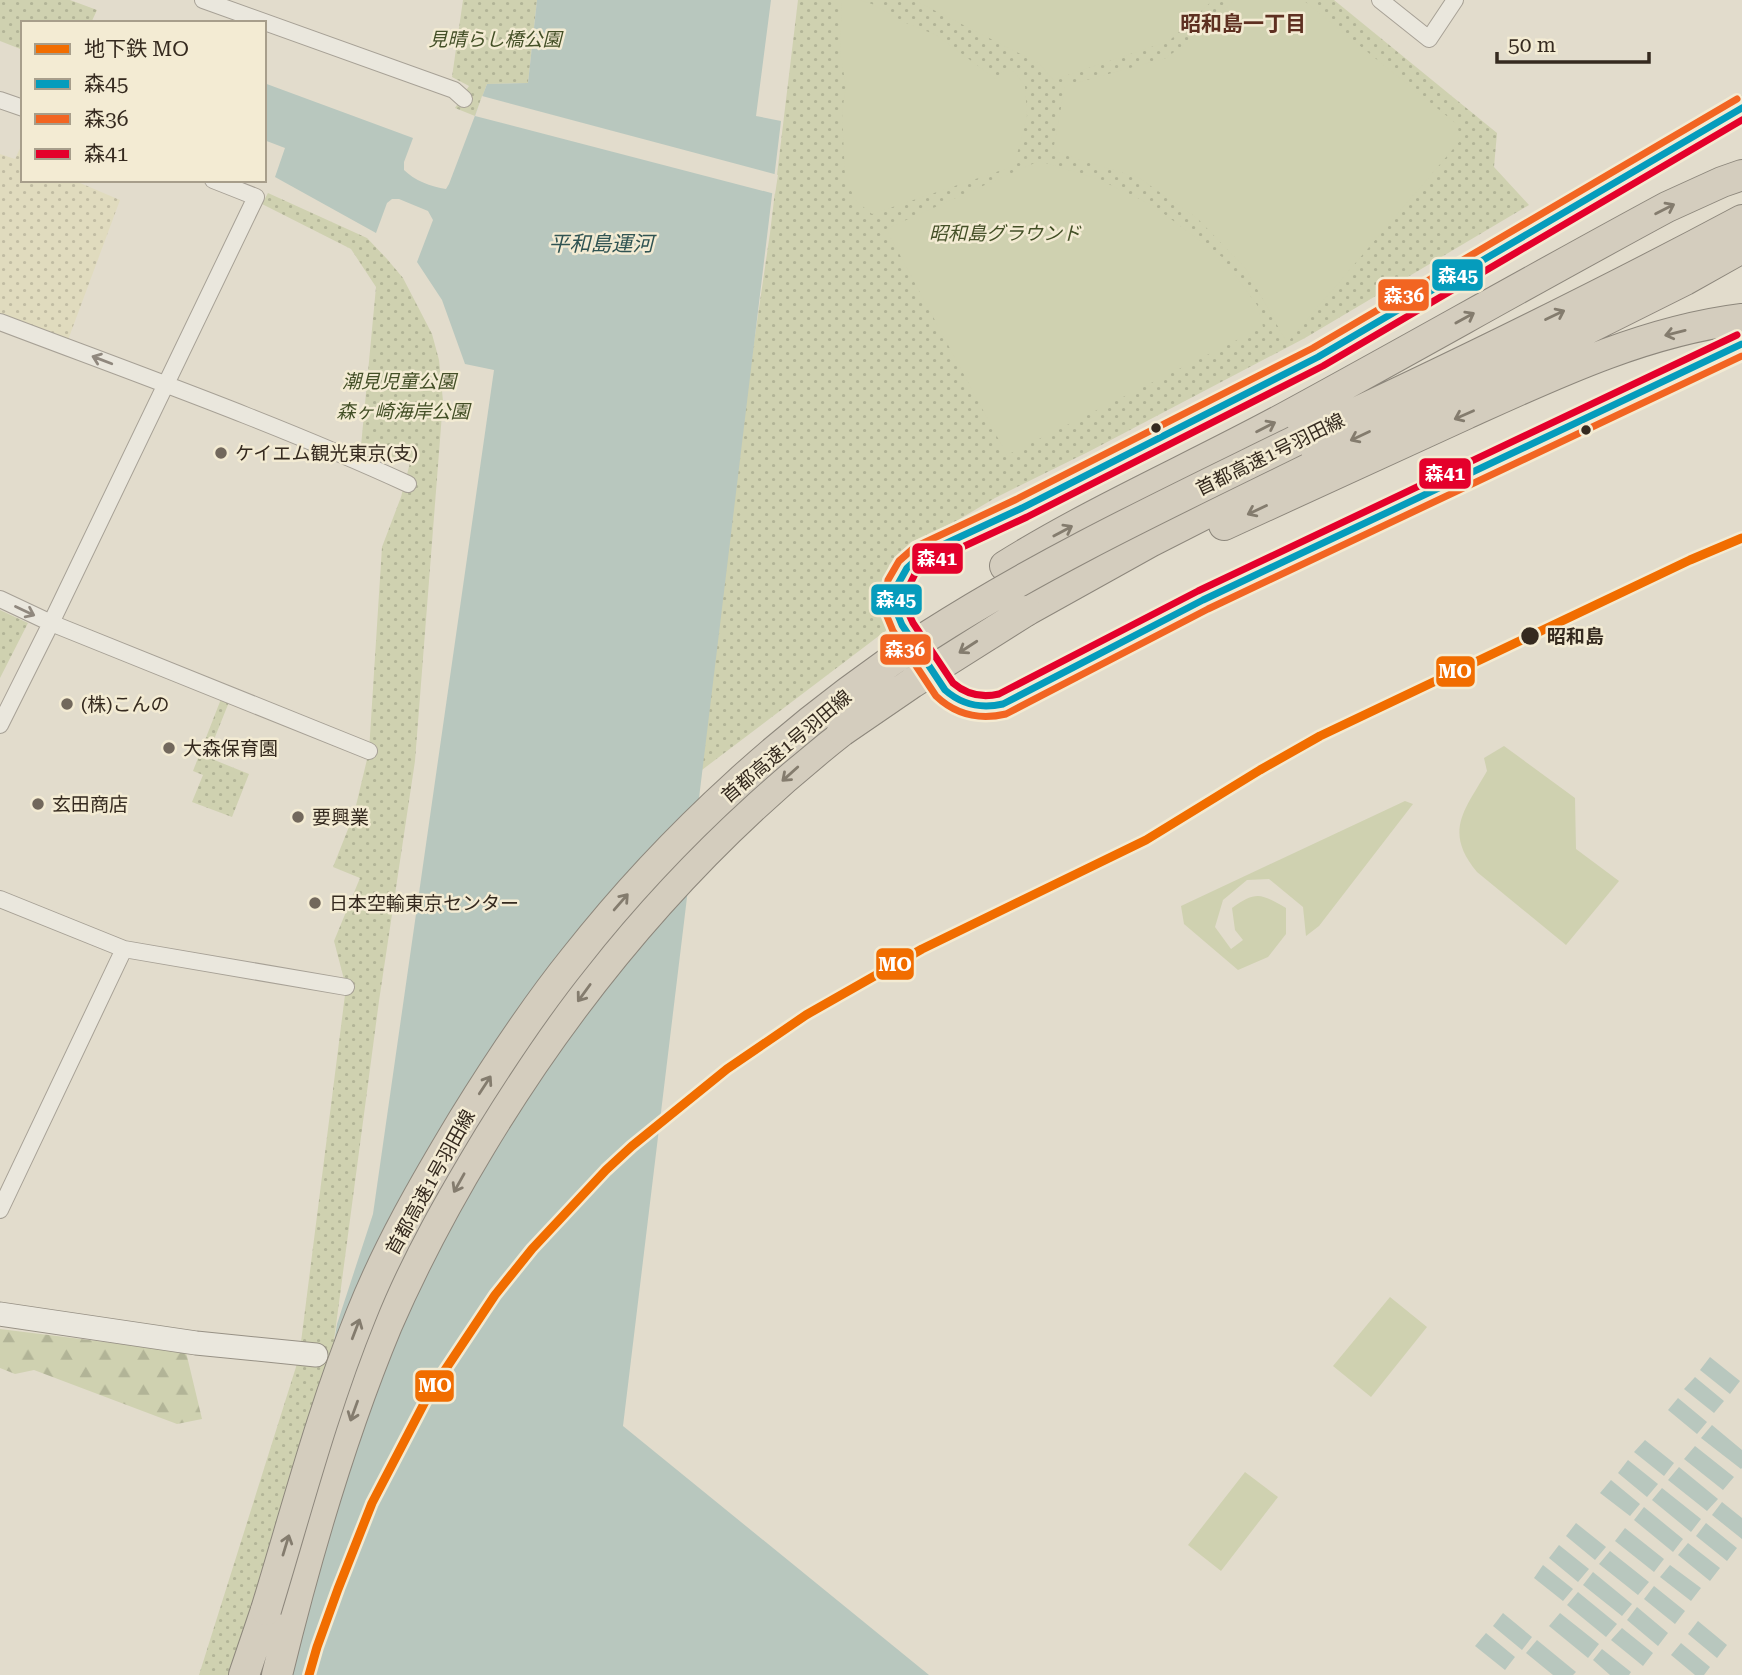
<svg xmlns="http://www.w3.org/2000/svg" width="1742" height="1675" viewBox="0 0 1742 1675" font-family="'Roboto Serif','Noto Sans JP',serif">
  <defs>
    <pattern id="farmland-dots" width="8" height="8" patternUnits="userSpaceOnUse" patternTransform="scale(1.75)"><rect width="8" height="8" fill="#e0dbbe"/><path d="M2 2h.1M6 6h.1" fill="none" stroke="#c1bca3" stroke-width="1.8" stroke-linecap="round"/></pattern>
    <pattern id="forest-firs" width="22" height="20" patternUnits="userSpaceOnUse" patternTransform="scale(1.75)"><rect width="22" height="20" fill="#cfd1b0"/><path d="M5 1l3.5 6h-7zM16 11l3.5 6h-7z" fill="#b2b497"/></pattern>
    <pattern id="park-dots" width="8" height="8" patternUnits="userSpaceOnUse" patternTransform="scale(1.75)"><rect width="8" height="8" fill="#cfd1b0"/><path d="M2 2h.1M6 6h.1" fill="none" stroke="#b2b497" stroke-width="1.8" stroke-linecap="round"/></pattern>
  </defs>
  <rect width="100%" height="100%" fill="#e2dccc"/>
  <path fill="url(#farmland-dots)" d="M23,142V180H73L120,200L68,340L0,313V154L15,159Z"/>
  <path fill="url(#forest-firs)" d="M0,1329L186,1352L202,1419L177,1424L34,1370L15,1374L0,1368Z"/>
  <path fill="url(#park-dots)" d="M0,0H70L97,10L91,23H23V50L0,41Z
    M463,0H537L528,83L487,84L475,116L455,108L469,86L452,77Z
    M798,0H1334L1497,133L1494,167L1529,205L1305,338L1090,451L995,498L958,520L911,542L889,565L883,598L888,629L690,779L770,233Z
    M268,193L367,238L387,259L403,278L432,334L439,360L443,401L415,761L379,1001L331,1363L231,1675H199L296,1367L301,1342L346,987L334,941L360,878L333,867L354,814L369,751L382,547L401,497L410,463L361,446L376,287L351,249L262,204Z
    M0,610L28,623L0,678Z
    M221,699L229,702L207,757L249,774L232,817L192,802L203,775L193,771Z"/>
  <path fill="#cfd1b0" d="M842,0H859L872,4L906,23L936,35L996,79L1002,72L1014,71L1025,86L1027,116L1014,166L872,214L855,200L845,176L842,112L846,86L840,52Z
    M914,0H1213L1169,41L1053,80L1040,64Z
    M1234,0H1303L1458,125L1459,142L1287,343L1246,269L1197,218L1139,178L1053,151L1065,86L1166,58L1211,25Z
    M1039,161L1098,179L1152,205L1222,257L1257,305L1263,327L1007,455L886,229Z
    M1504,746L1575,798L1576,849L1619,881L1566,945L1477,872C1443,831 1465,810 1487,771L1484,758Z
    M1405,801L1413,804L1319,926L1306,936L1303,907L1269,879L1247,880L1223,900L1215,927L1231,949L1243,940L1235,930L1232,908C1257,890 1261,894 1286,908V934L1268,957L1238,970L1184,924L1181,906Z
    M1390,1297L1427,1327L1371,1397L1333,1366Z
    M1245,1472L1278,1497L1221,1571L1188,1545Z"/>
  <path fill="#b8c7be" d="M537,0H771L756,116L781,121L623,1426L929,1675H231L331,1363L337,1324L373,1214L494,370L465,364L442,300L417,262L433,220L428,211L399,199H392L387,203L376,233L275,177L285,148L264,140V83L413,138L404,162V170C414,180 431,187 446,189L449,184L487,84L528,83Z
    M1710,1357L1740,1381L1730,1394L1700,1370Z
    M1695,1377L1724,1401L1714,1413L1684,1389Z
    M1678,1398L1707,1422L1697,1434L1668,1410Z
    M1712,1425L1742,1450V1468L1741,1469L1701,1438Z
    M1645,1440L1674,1463L1664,1476L1634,1452Z
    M1695,1446L1734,1477L1723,1490L1684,1459Z
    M1628,1460L1658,1484L1647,1497L1618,1473Z
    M1679,1467L1718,1499L1707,1511L1668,1480Z
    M1611,1480L1640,1504L1630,1516L1600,1493Z
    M1662,1488L1701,1519L1691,1532L1652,1500Z
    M1722,1502L1742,1518V1539L1712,1515Z
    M1644,1507L1683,1539L1673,1552L1634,1520Z
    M1576,1523L1606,1547L1595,1560L1566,1536Z
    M1706,1523L1737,1548L1727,1561L1696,1536Z
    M1625,1528L1664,1559L1654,1572L1615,1541Z
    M1688,1543L1720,1568L1710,1581L1678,1555Z
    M1559,1545L1589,1569L1578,1582L1549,1558Z
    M1610,1551L1649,1582L1638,1595L1599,1564Z
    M1543,1565L1573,1589L1563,1601L1534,1578Z
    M1670,1565L1701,1588L1691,1601L1660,1577Z
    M1593,1572L1632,1604L1622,1616L1583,1585Z
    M1654,1586L1685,1611L1675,1624L1644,1599Z
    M1578,1592L1617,1624L1606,1637L1567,1605Z
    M1637,1607L1668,1633L1658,1646L1627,1620Z
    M1503,1613L1532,1637L1522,1650L1493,1626Z
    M1560,1613L1599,1644L1588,1658L1549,1626Z
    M1698,1621L1727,1645L1717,1658L1688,1634Z
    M1622,1628L1653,1653L1643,1666L1611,1640Z
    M1486,1633L1515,1657L1505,1670L1475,1646Z
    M1537,1640L1576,1672L1573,1675H1553L1526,1653Z
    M1681,1643L1710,1667L1704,1675H1695L1671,1655Z
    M1602,1649L1631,1672L1629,1675H1610L1593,1660Z"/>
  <path fill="#e2dccc" d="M482,96L778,175L775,194L475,116Z"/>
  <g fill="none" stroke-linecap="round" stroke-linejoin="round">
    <defs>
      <path id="street" d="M203,0L454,90L464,99
        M1380,0L1429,39L1455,0
        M0,100L23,108
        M0,322C137,374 275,423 408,484
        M0,599L51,623L369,751
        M0,725L51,623L256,197L213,180
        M0,899L124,949L346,987
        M0,1210L124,949"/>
      <path id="secondary" d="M1742,108L1318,357L1022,508L921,555C899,569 889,597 900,622C905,631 912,640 918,649C927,663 936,676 945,690C961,706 982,710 1003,704L1203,600L1742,344
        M0,1314L196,1343L316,1355"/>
      <path id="highway" d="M1295,441C1446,371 1596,298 1742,220
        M1224,525C1304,488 1385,451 1466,414C1554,374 1645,331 1742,319
        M1005,566C1095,510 1192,468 1286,417C1413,348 1539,276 1667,207L1722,182L1742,175
        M1026,611L1150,542L1305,463L1555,345L1685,280L1742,248
        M244,1675L266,1610
        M277,1675C306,1556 340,1438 387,1325C414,1263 446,1203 481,1145C576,987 697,845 842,731"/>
    </defs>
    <use href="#street" stroke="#a7a196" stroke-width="18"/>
    <use href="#secondary" stroke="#979185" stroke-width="25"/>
    <use href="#highway" stroke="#8d877c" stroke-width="32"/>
    <use href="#street" stroke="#eae7dd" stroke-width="16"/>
    <use href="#secondary" stroke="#eae7dd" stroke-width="23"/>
    <use href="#highway" stroke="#d4cdbe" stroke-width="30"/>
    <defs>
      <path id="highway-bridge" d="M842,731L912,683L1026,611
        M266,1610C296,1512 322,1411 361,1315C388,1247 425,1183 463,1120C497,1065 533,1010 574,959C672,834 795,723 928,636C1045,561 1171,502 1295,441"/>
    </defs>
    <use href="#highway-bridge" stroke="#8d877c" stroke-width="32" stroke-linecap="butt"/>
    <use href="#highway-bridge" stroke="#d4cdbe" stroke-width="30"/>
    <defs>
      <path id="bus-1" d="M1742,108L1318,357L1022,508L921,555L907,568L898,584L896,603L897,613L902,625L945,690C962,705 981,709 1003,704L1203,600L1742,344"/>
      <path id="bus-2" d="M1737,99L1313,348L1017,499L915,547L899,561L888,580L886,593V614L893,631L936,696C956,715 980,720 1006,714L1208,609L1742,356"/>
      <path id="bus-3" d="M1737,335L1198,591L999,694C982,698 967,695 953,683L913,623L907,610L906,603L908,588L915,574L926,564L1027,517L1323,366L1742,120"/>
    </defs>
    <use href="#bus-1" stroke="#f3ebd3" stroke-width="12"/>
    <use href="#bus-2" stroke="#f3ebd3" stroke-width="12"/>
    <use href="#bus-3" stroke="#f3ebd3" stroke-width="12"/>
    <use href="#bus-1" stroke="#059cbc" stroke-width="7"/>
    <use href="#bus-2" stroke="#f26522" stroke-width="7"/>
    <use href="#bus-3" stroke="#e4002b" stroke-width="7"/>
    <defs>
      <path id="metro-1" d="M309,1675L317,1647L338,1589L372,1503L429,1394L495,1295L532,1249L606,1170L632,1146L727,1069L806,1015L922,949L1146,840L1260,770L1320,736L1690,560L1742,538"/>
    </defs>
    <use href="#metro-1" stroke="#f3ebd3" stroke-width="14"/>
    <use href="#metro-1" stroke="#f16d00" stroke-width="9"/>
  </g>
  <defs><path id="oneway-shaft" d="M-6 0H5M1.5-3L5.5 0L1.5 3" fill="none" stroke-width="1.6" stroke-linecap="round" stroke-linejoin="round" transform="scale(1.75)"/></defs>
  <g stroke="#847c6e">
    <use href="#oneway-shaft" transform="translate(1665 209) rotate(-27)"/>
    <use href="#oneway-shaft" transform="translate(1555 315) rotate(-26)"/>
    <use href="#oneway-shaft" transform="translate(1465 318) rotate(-29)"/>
    <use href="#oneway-shaft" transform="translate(1675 333) rotate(166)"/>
    <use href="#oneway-shaft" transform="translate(1464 415) rotate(156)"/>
    <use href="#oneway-shaft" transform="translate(1266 427) rotate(-27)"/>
    <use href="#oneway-shaft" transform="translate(1360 436) rotate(155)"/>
    <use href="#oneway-shaft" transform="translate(1257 510) rotate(155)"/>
    <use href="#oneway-shaft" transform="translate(1063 531) rotate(-28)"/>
    <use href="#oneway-shaft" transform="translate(968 647) rotate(147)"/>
    <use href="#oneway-shaft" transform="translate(790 774) rotate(138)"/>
    <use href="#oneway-shaft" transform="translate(621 902) rotate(-49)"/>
    <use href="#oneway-shaft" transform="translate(584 993) rotate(126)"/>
    <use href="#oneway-shaft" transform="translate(485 1085) rotate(-57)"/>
    <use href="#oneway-shaft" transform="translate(459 1183) rotate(119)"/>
    <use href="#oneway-shaft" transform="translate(356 1329) rotate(-69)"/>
    <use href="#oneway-shaft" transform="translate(354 1411) rotate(110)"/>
    <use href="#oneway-shaft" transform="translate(286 1545) rotate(-73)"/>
  </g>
  <g stroke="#90887e">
    <use href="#oneway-shaft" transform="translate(102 360) rotate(-159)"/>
    <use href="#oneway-shaft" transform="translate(25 611) rotate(25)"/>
  </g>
  <g fill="#352a1f" stroke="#f3ebd3" stroke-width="2.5">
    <circle cx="1156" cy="428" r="6"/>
    <circle cx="1586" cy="430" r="6"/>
    <circle cx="1530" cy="636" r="10"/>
  </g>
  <g fill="#72685c" stroke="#f3ebd3" stroke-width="2.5">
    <circle cx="221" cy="453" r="7"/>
    <circle cx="67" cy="704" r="7"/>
    <circle cx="169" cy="748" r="7"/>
    <circle cx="38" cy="804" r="7"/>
    <circle cx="298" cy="817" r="7"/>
    <circle cx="315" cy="903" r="7"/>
  </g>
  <g text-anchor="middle" stroke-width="5" stroke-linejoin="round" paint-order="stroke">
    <g font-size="19" font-style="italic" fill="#445027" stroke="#f3ebd3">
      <text x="495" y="46">見晴らし橋公園</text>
      <text x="1005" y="240">昭和島グラウンド</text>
      <text x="399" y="388">潮見児童公園</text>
      <text x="403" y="418">森ヶ崎海岸公園</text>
    </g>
    <g font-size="19" fill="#352a1f" stroke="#f3ebd3" text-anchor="start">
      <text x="235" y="460">ケイエム観光東京(支)</text>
      <text x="81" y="711">(株)こんの</text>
      <text x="183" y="755">大森保育園</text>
      <text x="52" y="811">玄田商店</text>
      <text x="312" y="824">要興業</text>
      <text x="329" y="910">日本空輸東京センター</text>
    </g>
    <g font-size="19" fill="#352a1f" stroke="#f3ebd3">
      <text transform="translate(1270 454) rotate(-26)" y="7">首都高速1号羽田線</text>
      <text transform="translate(786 746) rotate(-40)" y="7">首都高速1号羽田線</text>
      <text transform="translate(430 1182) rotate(-61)" y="7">首都高速1号羽田線</text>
    </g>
    <g font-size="19" font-weight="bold" fill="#352a1f" stroke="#f3ebd3" text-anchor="start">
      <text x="1547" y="643">昭和島</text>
    </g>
    <g font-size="21" font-weight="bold" fill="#5e3021" stroke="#f3ebd3">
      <text x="1243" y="31">昭和島一丁目</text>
    </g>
    <g font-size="21" font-style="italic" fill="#2f5352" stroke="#f3ebd3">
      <text x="601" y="251">平和島運河</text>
    </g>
  </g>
  <g stroke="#f3ebd3" stroke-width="2.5">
    <rect x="1431" y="258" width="53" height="34" rx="7" fill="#059cbc"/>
    <rect x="1377" y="278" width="53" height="34" rx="7" fill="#f26522"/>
    <rect x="1418" y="457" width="54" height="33" rx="7" fill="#e4002b"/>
    <rect x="911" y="542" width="53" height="33" rx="7" fill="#e4002b"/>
    <rect x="870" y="583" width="53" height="33" rx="7" fill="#059cbc"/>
    <rect x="879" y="633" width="53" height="33" rx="7" fill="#f26522"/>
    <rect x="1435" y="655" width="41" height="33" rx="7" fill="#f16d00"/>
    <rect x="875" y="947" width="40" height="34" rx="7" fill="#f16d00"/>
    <rect x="414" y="1369" width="41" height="34" rx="7" fill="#f16d00"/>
  </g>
  <g font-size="19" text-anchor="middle" font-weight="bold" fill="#fff">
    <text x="1458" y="282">森45</text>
    <text x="1404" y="302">森36</text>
    <text x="1445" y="480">森41</text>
    <text x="937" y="565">森41</text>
    <text x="896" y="606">森45</text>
    <text x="905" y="656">森36</text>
    <text x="1455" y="678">MO</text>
    <text x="895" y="971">MO</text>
    <text x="435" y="1392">MO</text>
  </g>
  <rect x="21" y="21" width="245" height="161" fill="#f3ebd3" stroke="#a79e8b" stroke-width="2"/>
  <rect x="35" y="44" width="35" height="10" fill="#f16d00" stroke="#a79e8b" stroke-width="2"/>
  <text x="84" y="56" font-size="21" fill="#352a1f">地下鉄 MO</text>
  <rect x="35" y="79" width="35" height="10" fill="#059cbc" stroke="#a79e8b" stroke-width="2"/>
  <text x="84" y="91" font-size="21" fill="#352a1f">森45</text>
  <rect x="35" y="114" width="35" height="10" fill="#f26522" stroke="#a79e8b" stroke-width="2"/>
  <text x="84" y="126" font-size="21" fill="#352a1f">森36</text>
  <rect x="35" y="149" width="35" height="10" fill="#e4002b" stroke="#a79e8b" stroke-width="2"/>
  <text x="84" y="161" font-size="21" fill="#352a1f">森41</text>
  <path d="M1497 52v10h152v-10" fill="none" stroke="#352a1f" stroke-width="3.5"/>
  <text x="1508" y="52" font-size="21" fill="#352a1f" stroke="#f3ebd3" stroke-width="5" paint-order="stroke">50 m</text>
</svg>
